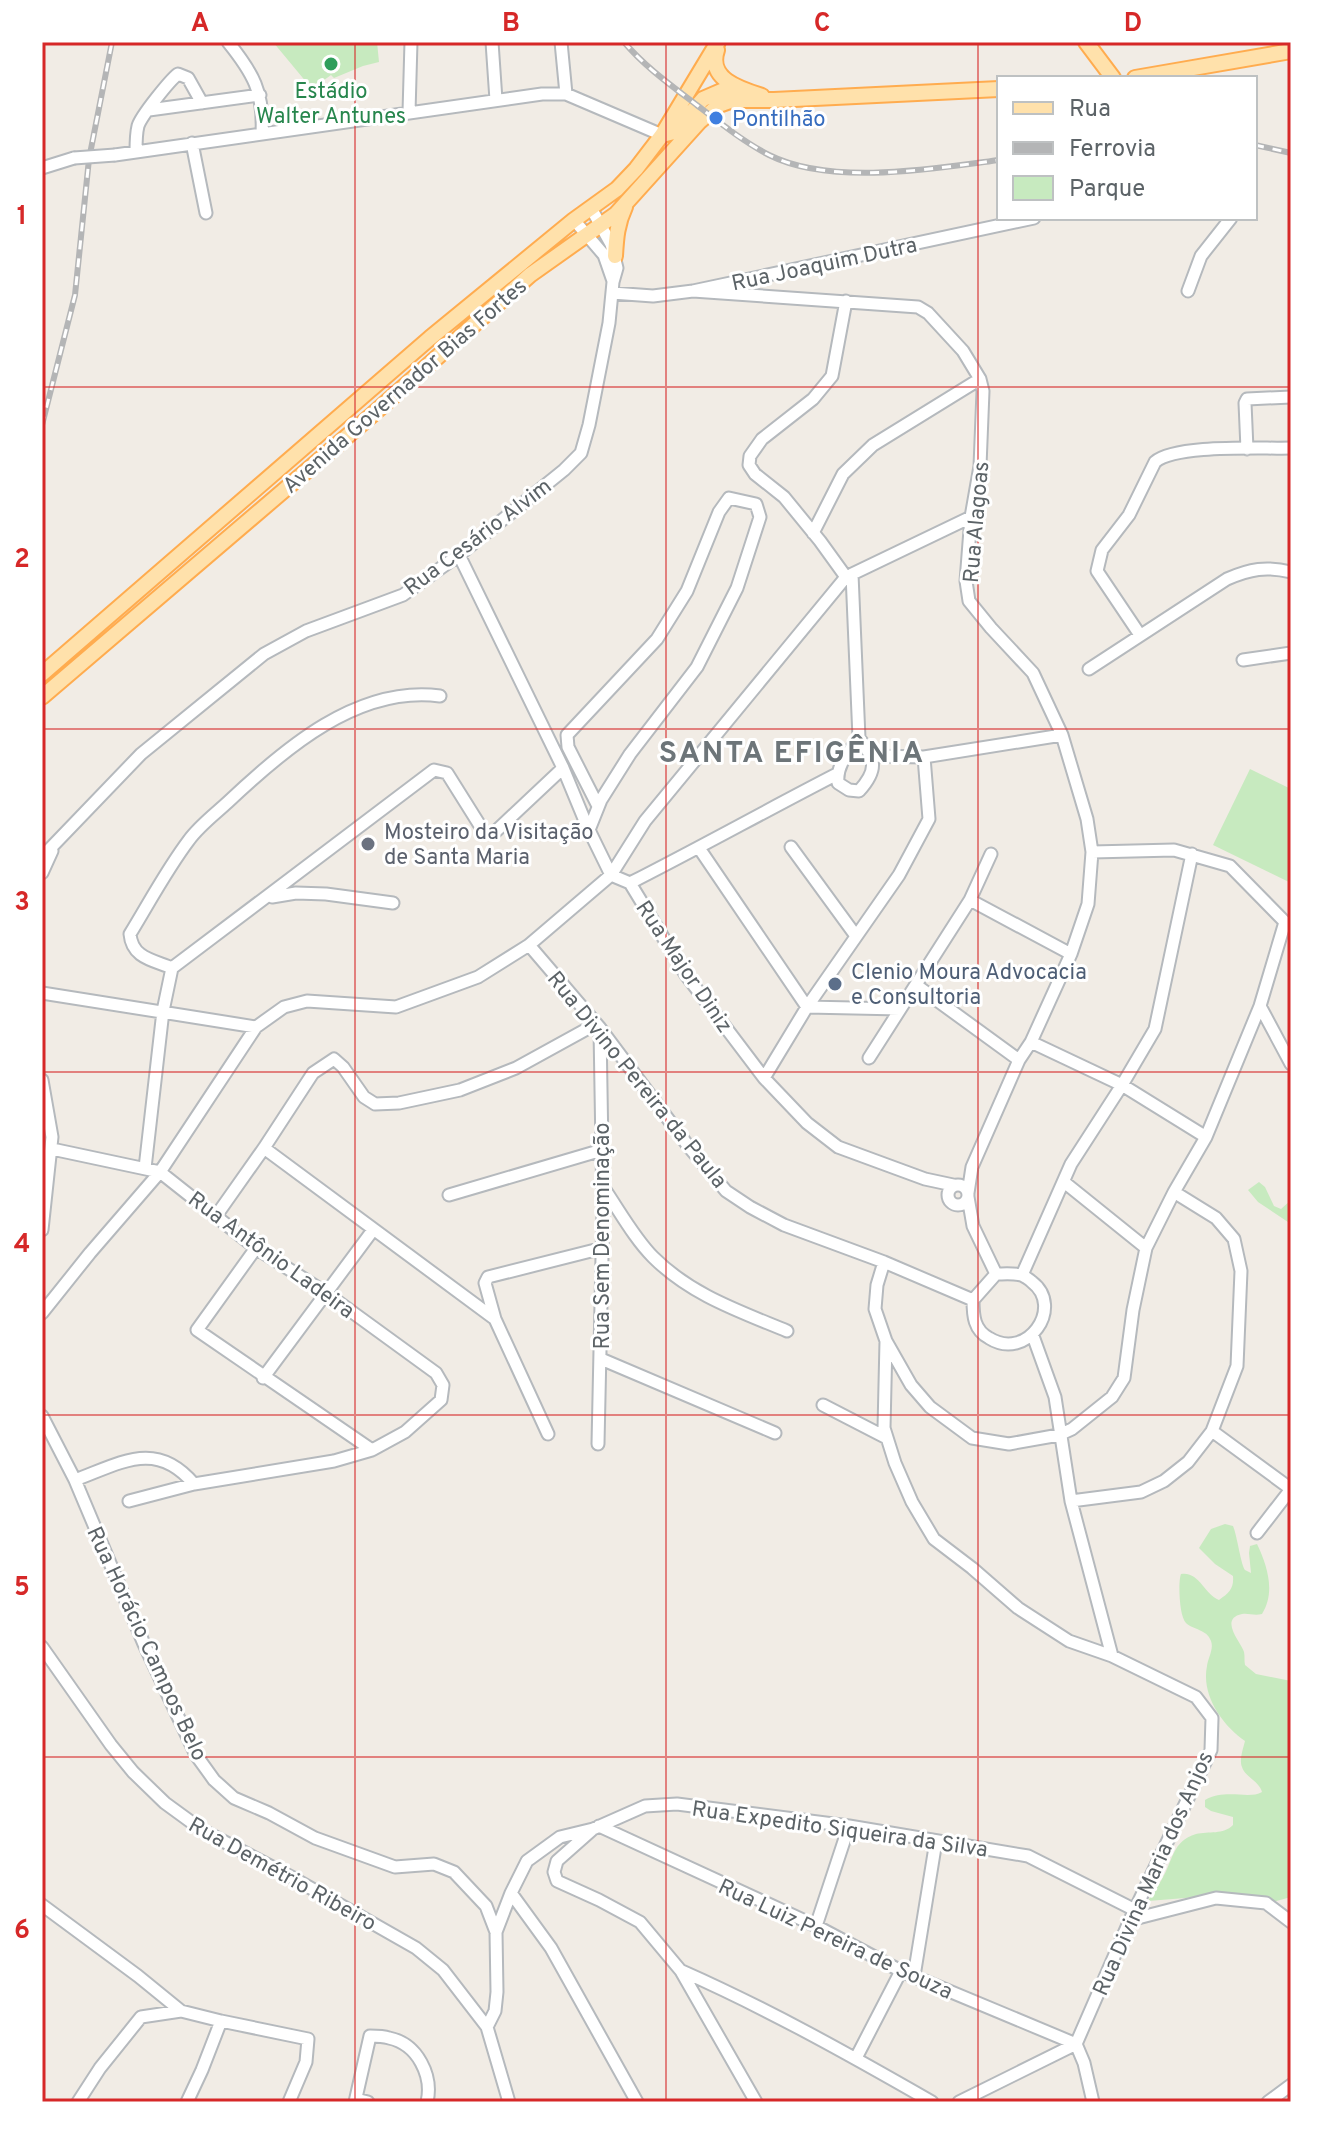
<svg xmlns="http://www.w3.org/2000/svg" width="1333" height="2144" viewBox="0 0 1333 2144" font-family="Overpass,sans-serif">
  <rect width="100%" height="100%" fill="#f1ece5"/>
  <path fill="#c7eabf" d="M273,42H377L379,62L363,66L334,78L331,75L312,89Z
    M1250,769L1291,789V883L1213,845Z
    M1259,1182L1265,1187L1274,1206L1281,1209L1291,1200V1224L1258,1202L1248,1190Z
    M1225,1524L1233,1526C1237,1535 1241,1566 1245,1570C1247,1571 1249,1572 1251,1573L1249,1553L1250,1546L1257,1544C1267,1565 1276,1592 1262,1614C1254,1616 1249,1613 1242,1614C1218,1619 1242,1643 1244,1652C1245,1656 1244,1661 1245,1665L1256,1674L1291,1681V1897L1269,1903L1210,1896L1148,1901C1152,1893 1158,1887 1162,1879C1173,1861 1172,1841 1196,1834C1209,1831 1223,1835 1233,1825V1817L1211,1811L1205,1807V1800C1227,1788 1248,1800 1262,1792C1259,1781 1245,1777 1242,1767C1239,1760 1243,1749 1245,1741C1222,1725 1201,1695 1207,1666C1208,1658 1214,1649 1211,1641C1207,1629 1193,1630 1186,1623C1179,1616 1178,1581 1181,1574C1199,1571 1204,1594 1219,1600C1229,1593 1234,1589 1233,1576L1215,1564L1199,1548L1211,1529Z"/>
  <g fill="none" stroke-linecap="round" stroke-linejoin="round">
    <defs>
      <path id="minor" d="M228,42C253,73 264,92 262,133
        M492,42L496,100
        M561,42L566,94
        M149,110L260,95
        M409,112L411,42
        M192,143L206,213
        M136,152C136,143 136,134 138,126C141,116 170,80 178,74L188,78L202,103
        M115,155L542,94H566L662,135
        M42,168L74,158
        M574,220L604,255L613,281
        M693,291L918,307L928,313L963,351L980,379L983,391L980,466L971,517L966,581L969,601L991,628L1033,673L1062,735L1087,819L1092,852L1088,904L1071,954L1031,1042L1019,1060L972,1167L968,1193
        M1188,291L1201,256L1231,218
        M612,293L653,296L693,291L1034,218
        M846,301L832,376L813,399L762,439L750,456L749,465L755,474L784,497L820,541L846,577
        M1247,449L1245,403L1247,399L1291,397
        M813,533L843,474L873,445L980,379
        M459,555L563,768L587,826L611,875L630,883L686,975L764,1078L807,1123L838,1147L925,1179L953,1185
        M852,574L859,738
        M1140,635L1097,571L1102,550L1129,515L1155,462C1176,444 1261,449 1291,448
        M1243,660L1291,653
        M1089,669L1227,579C1250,569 1266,566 1291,572
        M859,738C875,759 879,769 859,791L849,790L838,783C836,765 849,752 859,738Z
        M872,756L924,757L1062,735
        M589,830L601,800L630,754L697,667L737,588L760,517L756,504L729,498L719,512L687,591L657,639L567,735L568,747L598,806
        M791,847L856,936
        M699,848L807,1007L900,1009
        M1092,852L1174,850L1230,866L1285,922L1290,926
        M42,857L141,754L264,654L306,631L403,595L459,555L564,470L581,453L589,425L609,323L613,282L617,268L611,244L591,208
        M42,873L52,851
        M630,883C699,848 767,810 837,774
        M272,897L296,893L326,894L393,903
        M970,900L1071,954
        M529,945L600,1028L689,1147L726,1191L750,1207L784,1225L884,1262L973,1300
        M172,968L434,770L447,773L484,832L494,833L563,768
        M172,968C153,960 132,958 130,934C149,903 167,869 189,840C199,826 215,814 228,802C284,749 358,685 440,696
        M916,985L1019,1060
        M42,993L256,1027
        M1260,1006L1291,1064
        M1031,1042L1122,1085L1206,1137
        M869,1058L970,900L991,854
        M764,1078L807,1007L899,875L929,819L924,757
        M42,1080L52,1137L42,1230
        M264,1148L495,1319L548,1434
        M52,1149L160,1172L256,1248L326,1293L436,1373L443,1385L441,1400L405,1432L372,1450L334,1461L194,1484C156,1439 121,1463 75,1480
        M145,1168L163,1011L172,968
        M1064,1182L1146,1248
        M948 1195a10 10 0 1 1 20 0a10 10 0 1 1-20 0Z
        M603,1187C619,1210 634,1238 653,1257C691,1295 739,1311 787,1331
        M449,1195L602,1150
        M968,1197L973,1226L996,1274
        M216,1216L264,1148L313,1073L334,1059L343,1067L364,1097L375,1104L399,1103L460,1090L516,1068L596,1024
        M256,1248L197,1330L372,1450
        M884,1262L877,1285L875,1309L886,1341L911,1385L930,1407L972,1438L1009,1444L1059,1435L1072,1429L1112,1397L1124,1378L1133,1310L1146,1248L1174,1192L1206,1137L1260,1006L1285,922
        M996,1274C1003,1274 1014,1273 1021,1275C1023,1275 1030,1280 1032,1282C1065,1307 1027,1362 989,1338C974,1330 973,1316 973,1300Z
        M1022,1275L1071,1164L1122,1085L1155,1029L1192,854
        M42,1313L90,1253L160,1172L256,1027L284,1007L307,1001L396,1007L478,977L529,945L611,875L645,821L846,577L971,517
        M495,1319L485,1283L488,1277L603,1248
        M1033,1336L1055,1397L1071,1501L1112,1656
        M886,1341L884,1428L895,1463L912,1502L934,1539L972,1568L1018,1608L1069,1641L1112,1656L1196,1697L1212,1718L1211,1750L1130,1920L1076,2044
        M601,1359L775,1433
        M263,1378L373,1230
        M823,1405L887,1438
        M42,1416L75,1480L144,1644L196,1755L214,1780L234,1798L269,1813L315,1838L395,1867L434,1864L454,1872L486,1906L496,1932L497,1992L495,2011L487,2027
        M1212,1431L1291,1489
        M598,1444L603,1210L600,1029
        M129,1501L194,1484
        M1071,1501L1141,1492L1164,1481L1188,1462L1212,1431L1237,1366L1241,1271L1234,1239L1216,1218L1174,1192
        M1257,1533L1291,1489
        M42,1647L111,1745L133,1772L165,1803L202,1830L293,1878L416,1948L443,1970L487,2027L509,2102
        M599,1826L816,1926L901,1971L1076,2044
        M592,1830L557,1861L554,1872L557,1881L599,1900L640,1922L681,1971L756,2102
        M511,1893L551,1948L637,2102
        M42,1905L138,1976L181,2011
        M1130,1920L1216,1898L1266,1903L1291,1922
        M816,1926L849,1826
        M496,1932L511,1893L527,1861L560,1837L593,1829L645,1806L677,1804L849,1826L1028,1856L1135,1910
        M682,1971C768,2009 850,2055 932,2102
        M914,1976L936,1841
        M1076,2044L1084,2063L1093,2102
        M856,2058L901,1971
        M356,2099L368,2102
        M78,2102L100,2068L141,2017L181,2011L221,2021L308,2039L306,2062L289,2102
        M187,2102L202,2070L221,2021
        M355,2102L370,2036C377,2036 383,2036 389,2038C418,2044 433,2076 427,2102
        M959,2102L1076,2044
        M1268,2102L1291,2085"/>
      <path id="major" d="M1086,42L1113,78
        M717,50C707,79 740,89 762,96
        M1135,78L1291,51
        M662,135L674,132L703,99L733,86
        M615,256C616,238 617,224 625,207
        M42,674L430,338L574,220L617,189L636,169L662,135L718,42
        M42,697L372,415L530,275L616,214L699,122L719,105L733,100H774L999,89"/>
    </defs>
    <use href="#minor" stroke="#b5b9bd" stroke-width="15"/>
    <use href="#major" stroke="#ffac4f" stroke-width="18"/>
    <use href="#minor" stroke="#fff" stroke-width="11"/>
    <use href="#major" stroke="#ffe1ab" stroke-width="14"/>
    <defs>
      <path id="rail" d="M624,42C645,67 672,86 698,106C720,123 744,142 769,155C831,186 932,169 999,160
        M1255,145L1291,153
        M42,425L75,295L89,159L112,42"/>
    </defs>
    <use href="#rail" stroke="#b4b5b6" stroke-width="6"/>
    <use href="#rail" stroke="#fff" stroke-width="3" stroke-dasharray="9" stroke-linecap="butt"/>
    <defs>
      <path id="minor-bridge" d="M74,158L115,155"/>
    </defs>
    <use href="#minor-bridge" stroke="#b5b9bd" stroke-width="15" stroke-linecap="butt"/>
    <use href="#minor-bridge" stroke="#fff" stroke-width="11"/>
  </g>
  <path fill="none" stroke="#d62828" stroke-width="2" stroke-opacity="0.55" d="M355,42V2102M666,42V2102M978,42V2102M42,387H1291M42,729H1291M42,1072H1291M42,1415H1291M42,1757H1291"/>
  <circle fill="#2e9e5b" stroke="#fff" stroke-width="3" cx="331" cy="64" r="8"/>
  <circle fill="#3f7fe0" stroke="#fff" stroke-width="3" cx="716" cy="118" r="8"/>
  <circle fill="#6b7280" stroke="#fff" stroke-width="3" cx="368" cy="844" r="8"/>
  <circle fill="#5c6f8a" stroke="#fff" stroke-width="3" cx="835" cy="984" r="8"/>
  <g text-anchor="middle" stroke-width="6" stroke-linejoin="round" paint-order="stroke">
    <g font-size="22" fill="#27864d" stroke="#fff">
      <text x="331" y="98">Estádio<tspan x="331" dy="25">Walter Antunes</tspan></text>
    </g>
    <g font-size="22" fill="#366cbe" stroke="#fff" text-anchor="start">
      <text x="732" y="126">Pontilhão</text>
    </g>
    <g font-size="22" fill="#5c6367" stroke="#fff">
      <text transform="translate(824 263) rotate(-12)" y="8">Rua Joaquim Dutra</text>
      <text transform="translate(404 385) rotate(-41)" y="8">Avenida Governador Bias Fortes</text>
      <text transform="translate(975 522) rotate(-85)" y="8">Rua Alagoas</text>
      <text transform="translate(477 536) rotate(-37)" y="8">Rua Cesário Alvim</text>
      <text transform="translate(685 966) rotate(56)" y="8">Rua Major Diniz</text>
      <text transform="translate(638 1079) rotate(51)" y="8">Rua Divino Pereira da Paula</text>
      <text transform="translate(601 1236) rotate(-90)" y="8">Rua Sem Denominação</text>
      <text transform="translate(272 1254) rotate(36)" y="8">Rua Antônio Ladeira</text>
      <text transform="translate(148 1643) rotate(65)" y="8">Rua Horácio Campos Belo</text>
      <text transform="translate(840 1828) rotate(8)" y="8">Rua Expedito Siqueira da Silva</text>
      <text transform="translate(283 1873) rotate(29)" y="8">Rua Demétrio Ribeiro</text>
      <text transform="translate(1152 1873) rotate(-66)" y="8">Rua Divina Maria dos Anjos</text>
      <text transform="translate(836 1938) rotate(25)" y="8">Rua Luiz Pereira de Souza</text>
    </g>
    <g font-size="22" fill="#5b616d" stroke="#fff" text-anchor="start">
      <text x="384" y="839">Mosteiro da Visitação<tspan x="384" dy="25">de Santa Maria</tspan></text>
    </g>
    <g font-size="22" fill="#4e5e75" stroke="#fff" text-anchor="start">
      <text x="851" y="979">Clenio Moura Advocacia<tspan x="851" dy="25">e Consultoria</tspan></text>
    </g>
    <g font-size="30" font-weight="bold" letter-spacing="2" fill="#6d7579" stroke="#fff">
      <text x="792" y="762">SANTA EFIGÊNIA</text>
    </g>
  </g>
  <rect width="1333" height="2144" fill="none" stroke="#ffffff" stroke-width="88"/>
  <rect x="997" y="76" width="260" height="144" fill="#ffffff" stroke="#bec1c2" stroke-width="2"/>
  <rect x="1013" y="102" width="40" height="12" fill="#ffe1ab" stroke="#bec1c2" stroke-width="2"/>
  <text x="1069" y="116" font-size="24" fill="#5c6367">Rua</text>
  <rect x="1013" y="142" width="40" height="12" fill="#b4b5b6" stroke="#bec1c2" stroke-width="2"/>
  <text x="1069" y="156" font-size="24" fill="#5c6367">Ferrovia</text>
  <rect x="1013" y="176" width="40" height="24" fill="#c7eabf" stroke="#bec1c2" stroke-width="2"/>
  <text x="1069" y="196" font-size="24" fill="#5c6367">Parque</text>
  <rect x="44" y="44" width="1245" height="2056" fill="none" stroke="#d62828" stroke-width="3"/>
  <g font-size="26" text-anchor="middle" font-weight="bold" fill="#d62828">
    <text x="200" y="31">A</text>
    <text x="511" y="31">B</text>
    <text x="822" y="31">C</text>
    <text x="1133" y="31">D</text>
    <text x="22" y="224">1</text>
    <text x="22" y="567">2</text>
    <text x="22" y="910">3</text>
    <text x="22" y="1252">4</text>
    <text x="22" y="1595">5</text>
    <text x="22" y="1938">6</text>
  </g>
</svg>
